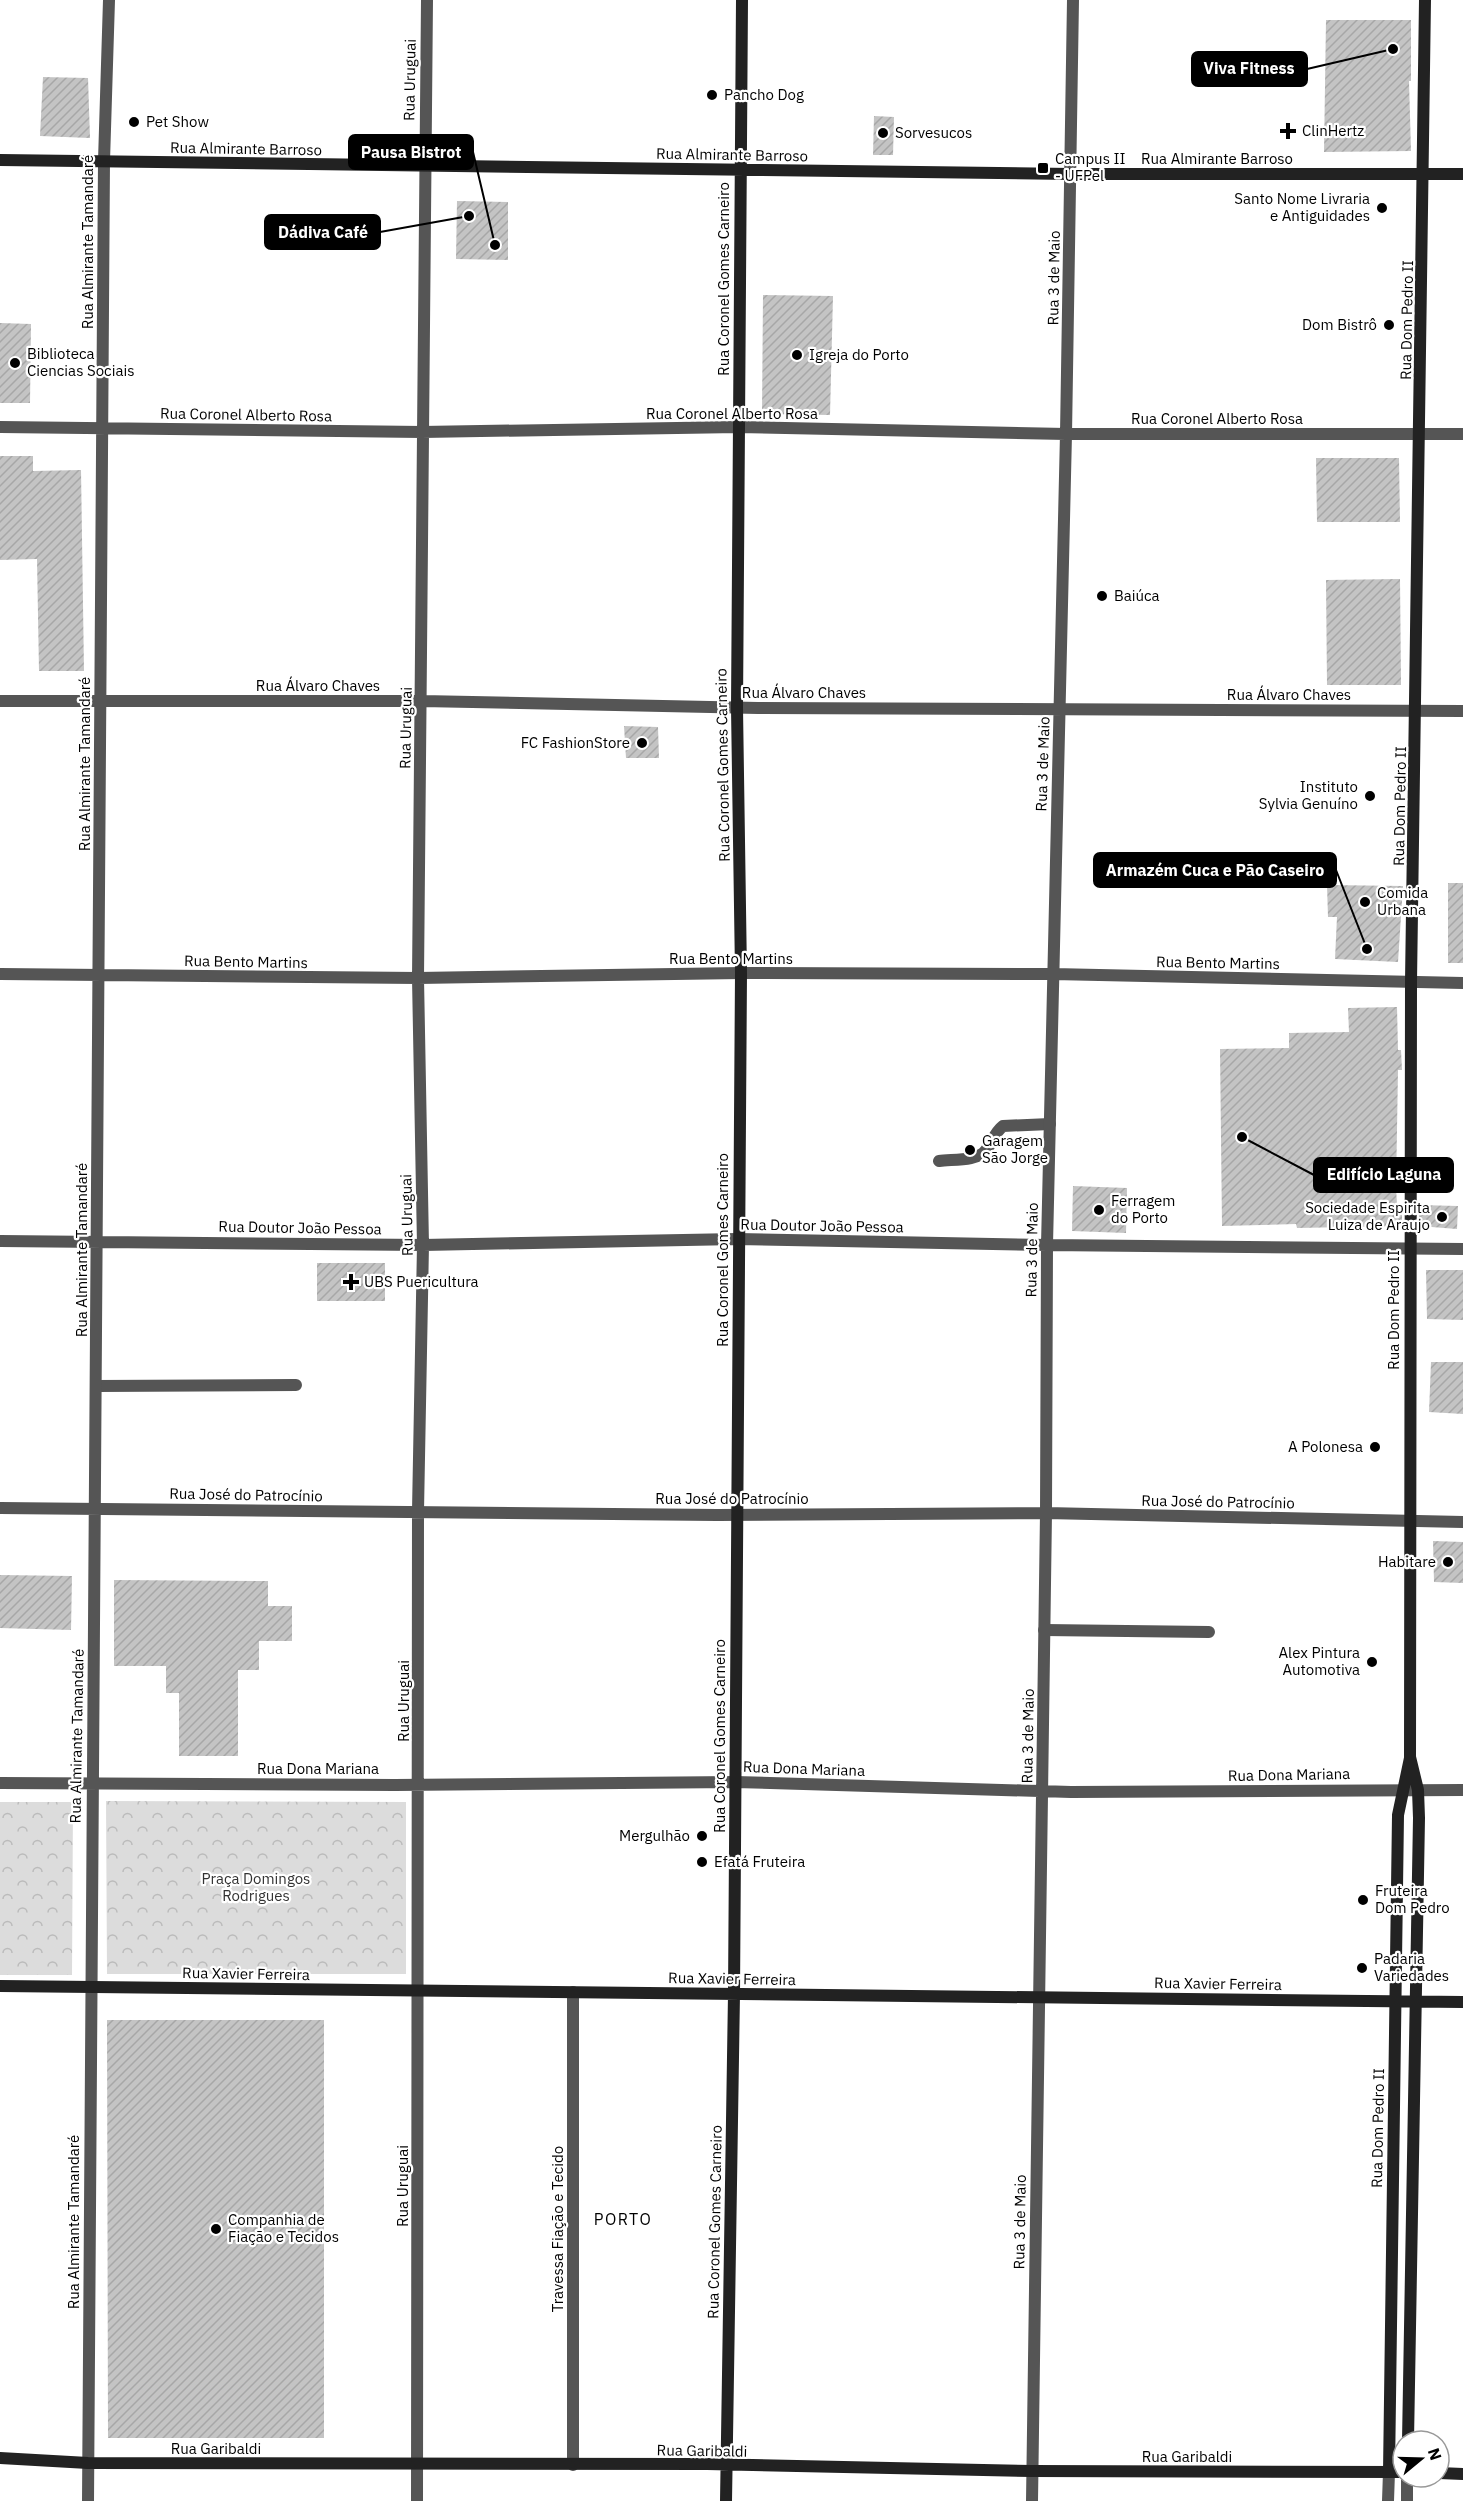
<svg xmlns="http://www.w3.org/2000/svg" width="1463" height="2501" viewBox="0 0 1463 2501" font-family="'IBM Plex Sans',sans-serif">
  <defs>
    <pattern id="park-crowns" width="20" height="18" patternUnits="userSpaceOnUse" patternTransform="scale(1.5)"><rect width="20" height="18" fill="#dcdcdc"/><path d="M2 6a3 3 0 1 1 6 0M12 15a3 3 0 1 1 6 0" fill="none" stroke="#bbb"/></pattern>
    <pattern id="building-hatch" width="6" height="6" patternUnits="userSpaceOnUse" patternTransform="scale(1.5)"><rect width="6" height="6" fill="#c4c4c4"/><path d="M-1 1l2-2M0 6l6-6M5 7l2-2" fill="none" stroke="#a7a7a7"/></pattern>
  </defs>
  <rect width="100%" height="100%" fill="#fff"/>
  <path fill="url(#park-crowns)" d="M106,1801L406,1802V1974H107Z
    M0,1802H73L72,1975H0Z"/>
  <path fill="url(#building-hatch)" d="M1326,20H1411V81H1409L1411,151L1324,152Z
    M43,77L88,78L90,138L40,136Z
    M874,116L894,117L893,155H873Z
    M457,201L508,202V260L456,259Z
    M763,295L833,296L830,415L762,414Z
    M0,323L31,324L30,403H0Z
    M0,456H33V471L81,470L84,671H39L37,559L0,560Z
    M1316,458H1399L1400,522H1317Z
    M1400,579L1401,685H1327L1326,580Z
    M624,726L658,727L659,758H626Z
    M1448,883H1463V963H1448Z
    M1327,885L1403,886L1398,962L1335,959L1337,917H1328Z
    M1397,1007L1398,1050H1401L1402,1070H1398L1396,1188L1397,1204L1402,1205V1226L1297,1228L1296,1224L1222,1226L1220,1049L1289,1048V1033L1349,1032L1348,1008Z
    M1073,1186L1127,1188L1126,1233L1072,1231Z
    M1419,1205L1458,1206L1457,1229L1419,1226Z
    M317,1263H385V1301H317Z
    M1426,1270H1463V1320L1427,1319Z
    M1431,1362H1463V1414L1429,1412Z
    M1433,1541L1463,1542V1583L1434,1582Z
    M0,1575L72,1576L71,1630L0,1628Z
    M114,1580L268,1581V1606H292V1641H259V1670H238V1756H179V1693H166V1666H114Z
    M107,2020H324V2438H108Z"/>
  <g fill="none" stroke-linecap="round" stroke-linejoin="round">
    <path stroke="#555" stroke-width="12" d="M939,1161C952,1159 977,1162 986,1150C993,1142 994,1133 1003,1126L1050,1124
      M96,1386L296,1385
      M1044,1630L1209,1632"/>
    <path stroke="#555" stroke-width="12" d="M0,427L422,432L738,427L1066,434H1463
      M0,701H422L758,708L1463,711
      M0,974L418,978L741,973L1053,974L1463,983
      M0,1241L423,1245L737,1239L1047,1245L1463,1249
      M0,1508L717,1515L1046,1513L1463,1522
      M0,1783L395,1785L735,1782L1071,1792L1463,1790
      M573,2465V1992
      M88,2501L104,161L109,0
      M417,2501L418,1511L423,1245L418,978L427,0
      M1032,2501L1046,1513L1047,1245L1066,434L1073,0
      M1388,2501L1389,2472
      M1407,2501V2477"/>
    <path stroke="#222" stroke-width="12" d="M0,160L1071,174H1463
      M0,1986L1463,2002
      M1408,2441L1419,1818L1418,1790L1410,1757L1411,982L1425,0
      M0,2458L88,2463L707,2464L1032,2471L1403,2472
      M1389,2472L1398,1815L1410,1758
      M1439,2473L1463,2474
      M726,2501L734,1994L741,973L737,708L742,0"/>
  </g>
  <g fill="#000" stroke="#fff" stroke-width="2">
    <circle cx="712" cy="95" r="6"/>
    <circle cx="134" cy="122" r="6"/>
    <path d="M1285 122h6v6h6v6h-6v6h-6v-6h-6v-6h6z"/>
    <circle cx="883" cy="133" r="6"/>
    <rect x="1037" y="162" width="12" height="12" rx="3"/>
    <circle cx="1382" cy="208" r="6"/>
    <circle cx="1389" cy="325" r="6"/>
    <circle cx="797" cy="355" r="6"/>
    <circle cx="15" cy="363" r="6"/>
    <circle cx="1102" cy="596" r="6"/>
    <circle cx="642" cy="743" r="6"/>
    <circle cx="1370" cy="796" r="6"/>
    <circle cx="1365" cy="902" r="6"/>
    <circle cx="970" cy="1150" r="6"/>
    <circle cx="1099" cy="1210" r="6"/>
    <circle cx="1442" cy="1217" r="6"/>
    <path d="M348 1273h6v6h6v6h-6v6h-6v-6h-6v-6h6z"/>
    <circle cx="1375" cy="1447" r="6"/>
    <circle cx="1448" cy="1562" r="6"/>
    <circle cx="1372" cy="1662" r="6"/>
    <circle cx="702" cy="1836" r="6"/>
    <circle cx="702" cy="1862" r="6"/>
    <circle cx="1363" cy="1900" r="6"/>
    <circle cx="1362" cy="1968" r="6"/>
    <circle cx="216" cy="2229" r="6"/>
  </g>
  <g text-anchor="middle" stroke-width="4.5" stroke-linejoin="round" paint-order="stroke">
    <g font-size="15" fill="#000" stroke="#fff">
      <text transform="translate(410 80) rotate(-89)" y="5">Rua Uruguai</text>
      <text transform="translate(246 149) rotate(1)" y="5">Rua Almirante Barroso</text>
      <text transform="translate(732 155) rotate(1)" y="5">Rua Almirante Barroso</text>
      <text x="1217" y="164">Rua Almirante Barroso</text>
      <text transform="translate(88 242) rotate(-90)" y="5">Rua Almirante Tamandaré</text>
      <text transform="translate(1054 278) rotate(-89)" y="5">Rua 3 de Maio</text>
      <text transform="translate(724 279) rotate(-90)" y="5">Rua Coronel Gomes Carneiro</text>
      <text transform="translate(1407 320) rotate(-89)" y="5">Rua Dom Pedro II</text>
      <text x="732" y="419">Rua Coronel Alberto Rosa</text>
      <text transform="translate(246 415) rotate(1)" y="5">Rua Coronel Alberto Rosa</text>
      <text x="1217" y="424">Rua Coronel Alberto Rosa</text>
      <text x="318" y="691">Rua Álvaro Chaves</text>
      <text x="804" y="698">Rua Álvaro Chaves</text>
      <text x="1289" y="700">Rua Álvaro Chaves</text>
      <text transform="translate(406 728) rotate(-89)" y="5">Rua Uruguai</text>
      <text transform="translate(85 764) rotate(-90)" y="5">Rua Almirante Tamandaré</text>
      <text transform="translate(1043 764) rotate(-88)" y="5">Rua 3 de Maio</text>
      <text transform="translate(723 765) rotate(-91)" y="5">Rua Coronel Gomes Carneiro</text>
      <text transform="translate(1400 806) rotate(-89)" y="5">Rua Dom Pedro II</text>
      <text x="731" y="964">Rua Bento Martins</text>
      <text transform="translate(246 962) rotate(1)" y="5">Rua Bento Martins</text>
      <text transform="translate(1218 963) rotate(1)" y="5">Rua Bento Martins</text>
      <text transform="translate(407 1215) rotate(-91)" y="5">Rua Uruguai</text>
      <text transform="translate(822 1226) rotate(1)" y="5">Rua Doutor João Pessoa</text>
      <text transform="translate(300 1228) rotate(1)" y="5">Rua Doutor João Pessoa</text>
      <text transform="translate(82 1250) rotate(-90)" y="5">Rua Almirante Tamandaré</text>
      <text transform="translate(723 1250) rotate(-90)" y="5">Rua Coronel Gomes Carneiro</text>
      <text transform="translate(1032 1250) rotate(-89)" y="5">Rua 3 de Maio</text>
      <text transform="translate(1394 1310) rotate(-90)" y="5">Rua Dom Pedro II</text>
      <text transform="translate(246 1495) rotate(1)" y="5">Rua José do Patrocínio</text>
      <text x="732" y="1504">Rua José do Patrocínio</text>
      <text transform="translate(1218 1502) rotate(1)" y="5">Rua José do Patrocínio</text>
      <text transform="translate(404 1701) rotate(-90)" y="5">Rua Uruguai</text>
      <text transform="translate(77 1736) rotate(-89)" y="5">Rua Almirante Tamandaré</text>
      <text transform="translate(720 1736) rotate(-90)" y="5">Rua Coronel Gomes Carneiro</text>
      <text transform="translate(1028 1736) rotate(-89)" y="5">Rua 3 de Maio</text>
      <text x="318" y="1774">Rua Dona Mariana</text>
      <text transform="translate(804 1769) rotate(2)" y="5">Rua Dona Mariana</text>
      <text transform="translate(1289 1775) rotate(-1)" y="5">Rua Dona Mariana</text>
      <text transform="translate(246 1974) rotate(1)" y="5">Rua Xavier Ferreira</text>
      <text transform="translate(732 1979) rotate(1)" y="5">Rua Xavier Ferreira</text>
      <text transform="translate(1218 1984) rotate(1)" y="5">Rua Xavier Ferreira</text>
      <text transform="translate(1378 2128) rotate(-89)" y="5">Rua Dom Pedro II</text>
      <text transform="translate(403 2186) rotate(-90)" y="5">Rua Uruguai</text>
      <text transform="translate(74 2222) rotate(-90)" y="5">Rua Almirante Tamandaré</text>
      <text transform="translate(715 2222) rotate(-89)" y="5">Rua Coronel Gomes Carneiro</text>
      <text transform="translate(1020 2222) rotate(-89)" y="5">Rua 3 de Maio</text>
      <text transform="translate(558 2229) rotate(-90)" y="5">Travessa Fiação e Tecido</text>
      <text x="216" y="2454">Rua Garibaldi</text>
      <text transform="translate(702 2451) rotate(1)" y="5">Rua Garibaldi</text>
      <text x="1187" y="2462">Rua Garibaldi</text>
    </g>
    <g font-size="15" fill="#000" stroke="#fff" text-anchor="start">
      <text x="724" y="100">Pancho Dog</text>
      <text x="146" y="127">Pet Show</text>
      <text x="1302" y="136">ClinHertz</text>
      <text x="895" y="138">Sorvesucos</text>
      <text x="1055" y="164">Campus II<tspan x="1055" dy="17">- UFPel</tspan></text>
      <text x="1370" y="204" text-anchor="end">Santo Nome Livraria<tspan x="1370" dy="17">e Antiguidades</tspan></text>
      <text x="1377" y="330" text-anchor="end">Dom Bistrô</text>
      <text x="27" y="359">Biblioteca<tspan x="27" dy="17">Ciencias Sociais</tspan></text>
      <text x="809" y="360">Igreja do Porto</text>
      <text x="1114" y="601">Baiúca</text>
      <text x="630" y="748" text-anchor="end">FC FashionStore</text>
      <text x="1358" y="792" text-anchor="end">Instituto<tspan x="1358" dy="17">Sylvia Genuíno</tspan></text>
      <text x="1377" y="898">Comida<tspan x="1377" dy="17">Urbana</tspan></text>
      <text x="982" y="1146">Garagem<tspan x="982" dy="17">São Jorge</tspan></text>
      <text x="1111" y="1206">Ferragem<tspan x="1111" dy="17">do Porto</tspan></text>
      <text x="1430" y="1213" text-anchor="end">Sociedade Espirita<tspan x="1430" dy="17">Luiza de Araujo</tspan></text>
      <text x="364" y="1287">UBS Puericultura</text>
      <text x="1363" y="1452" text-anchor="end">A Polonesa</text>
      <text x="1436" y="1567" text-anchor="end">Habitare</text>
      <text x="1360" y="1658" text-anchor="end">Alex Pintura<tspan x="1360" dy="17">Automotiva</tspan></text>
      <text x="690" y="1841" text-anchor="end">Mergulhão</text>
      <text x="714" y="1867">Efatá Fruteira</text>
      <text x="1375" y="1896">Fruteira<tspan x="1375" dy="17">Dom Pedro</tspan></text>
      <text x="1374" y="1964">Padaria<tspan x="1374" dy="17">Variedades</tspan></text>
      <text x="228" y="2225">Companhia de<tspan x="228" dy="17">Fiação e Tecidos</tspan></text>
    </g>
    <g font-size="15" fill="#333" stroke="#fff">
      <text x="256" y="1884">Praça Domingos<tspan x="256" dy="17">Rodrigues</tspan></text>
    </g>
    <g font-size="16" letter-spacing="1.5" fill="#000" stroke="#fff">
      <text x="623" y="2225">PORTO</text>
    </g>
  </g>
  <path fill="none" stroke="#000" stroke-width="2" d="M1393 49L1307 69M495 245L473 152M469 216L380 232M1367 949L1336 870M1242 1137L1314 1175"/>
  <g fill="#000" stroke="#fff" stroke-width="2">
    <circle cx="1393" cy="49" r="6"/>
    <circle cx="495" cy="245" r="6"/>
    <circle cx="469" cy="216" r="6"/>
    <circle cx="1367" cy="949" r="6"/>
    <circle cx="1242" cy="1137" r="6"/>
  </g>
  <g fill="#000" stroke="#000" stroke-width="2">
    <rect x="1192" y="52" width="115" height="34" rx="6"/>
    <rect x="349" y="135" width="124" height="34" rx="6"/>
    <rect x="265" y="215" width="115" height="34" rx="6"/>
    <rect x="1094" y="853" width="242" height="34" rx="6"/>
    <rect x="1314" y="1158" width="139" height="34" rx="6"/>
  </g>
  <g font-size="16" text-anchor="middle" font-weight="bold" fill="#fff">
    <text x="1249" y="74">Viva Fitness</text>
    <text x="411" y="158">Pausa Bistrot</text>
    <text x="323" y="238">Dádiva Café</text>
    <text x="1215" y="876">Armazém Cuca e Pão Caseiro</text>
    <text x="1384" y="1180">Edifício Laguna</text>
  </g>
  <g transform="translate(1421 2459) rotate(71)"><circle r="28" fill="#ffffff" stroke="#999999" stroke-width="1.5"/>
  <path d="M0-4.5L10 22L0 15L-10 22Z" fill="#000000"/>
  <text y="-9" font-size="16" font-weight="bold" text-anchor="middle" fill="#000000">N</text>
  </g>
</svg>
